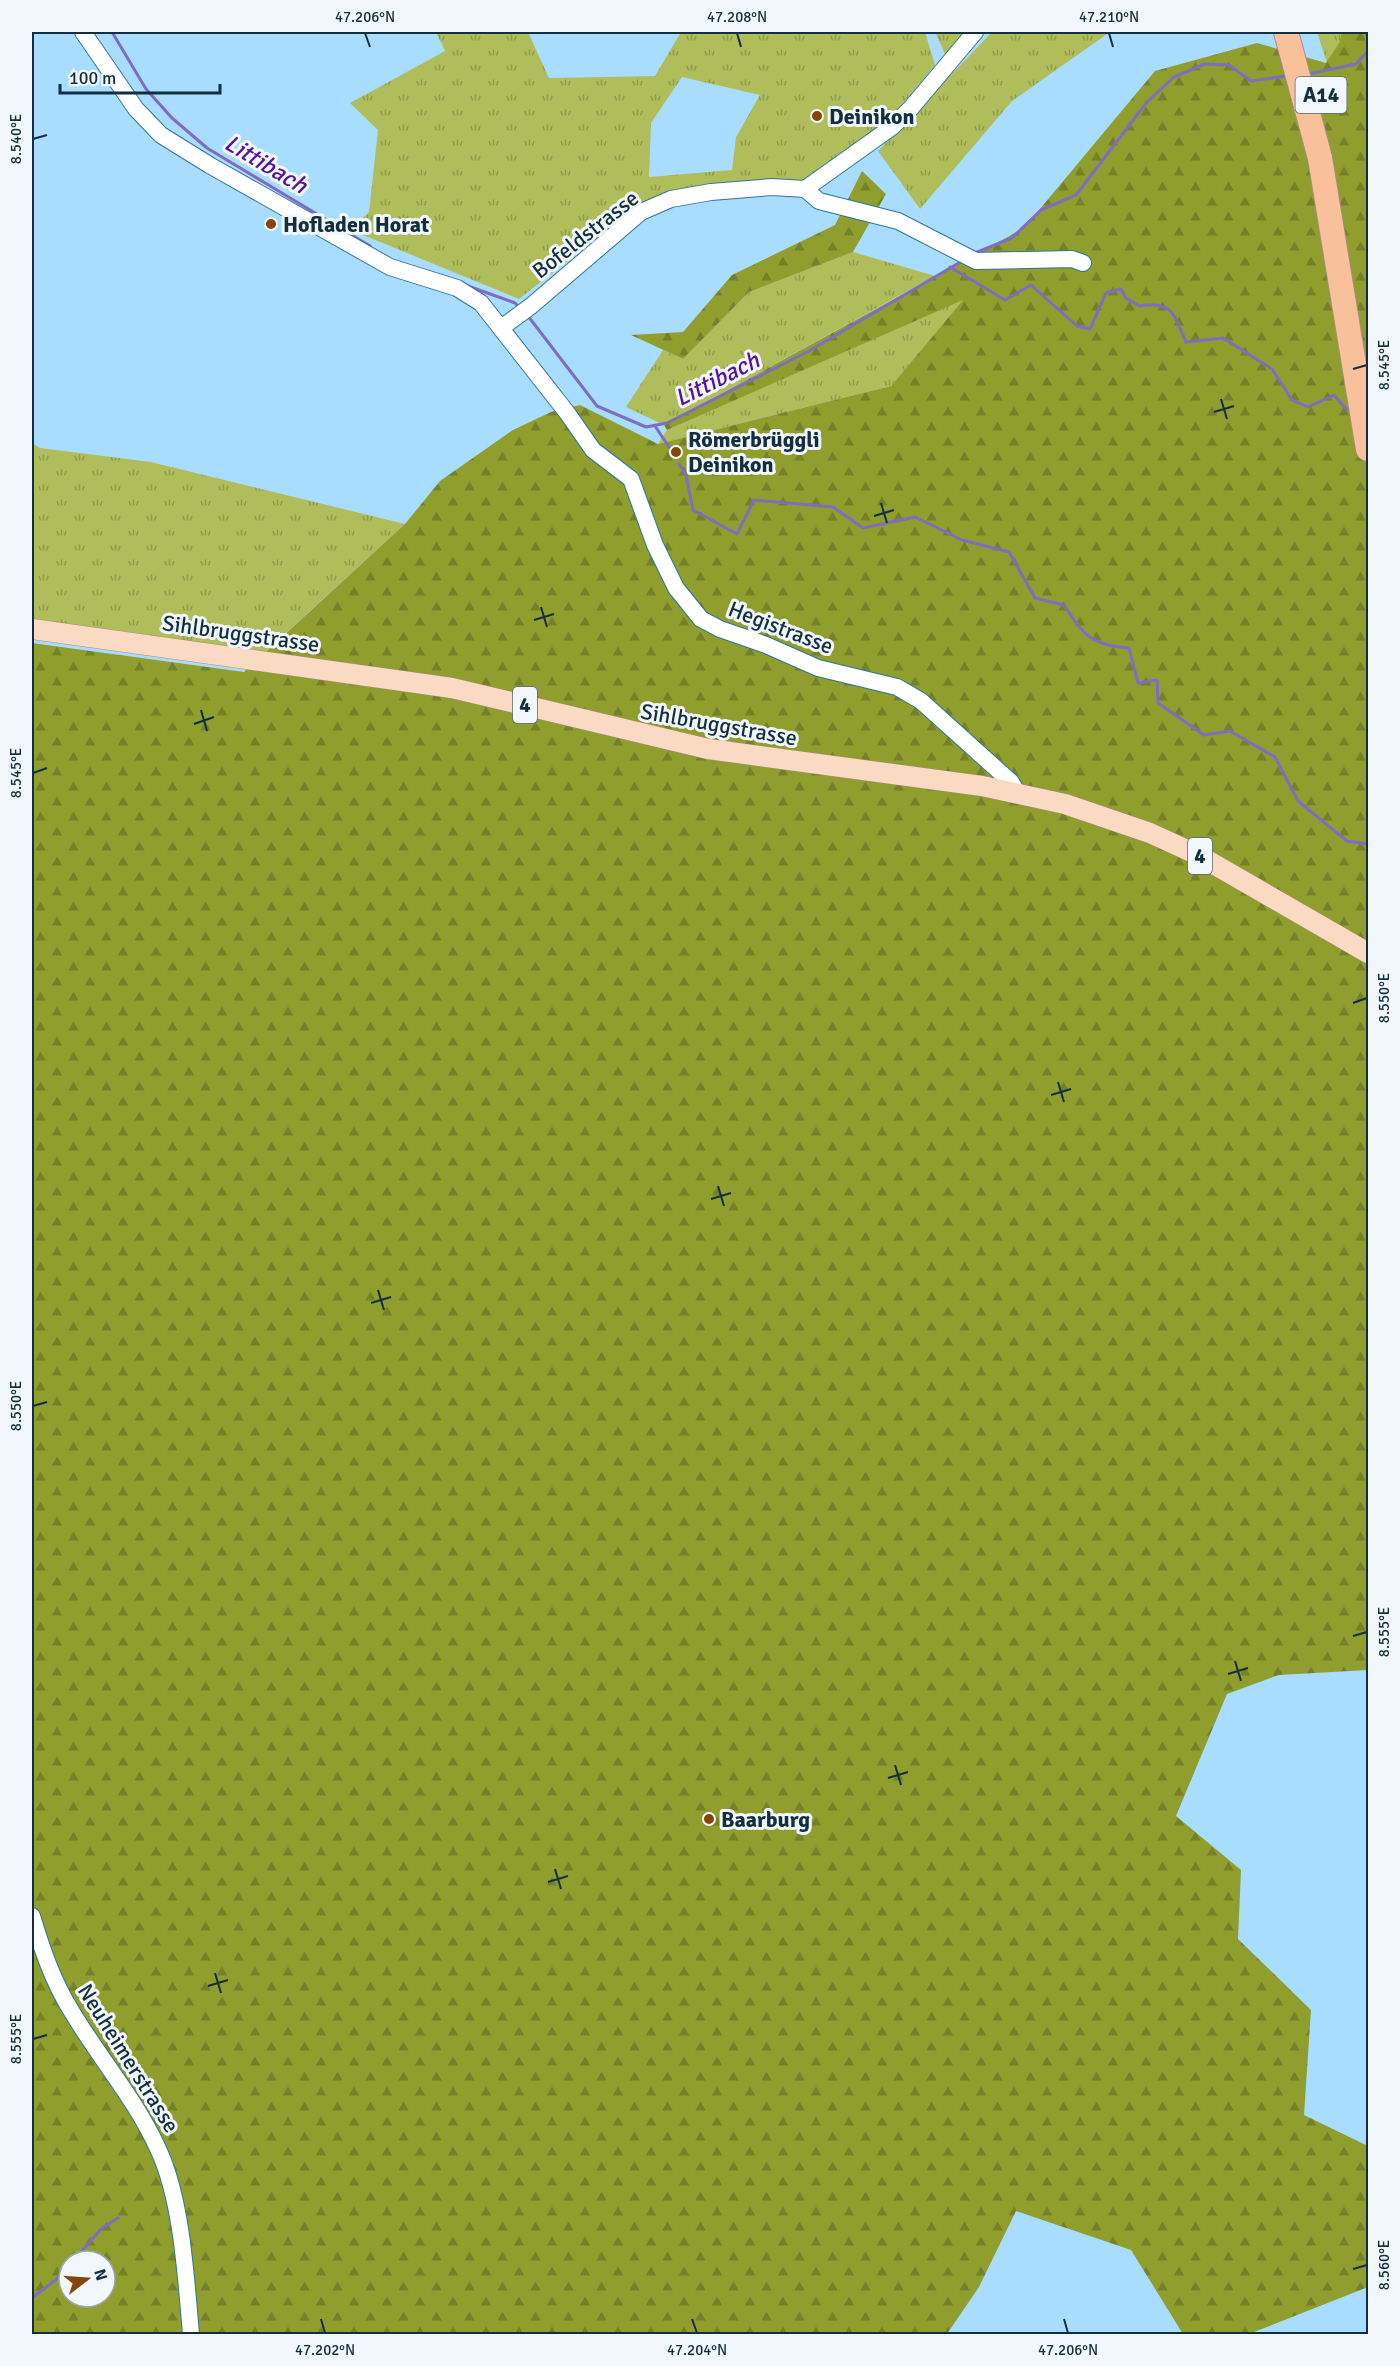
<svg xmlns="http://www.w3.org/2000/svg" width="1400" height="2366" viewBox="0 0 1400 2366" font-family="Signika,sans-serif">
  <defs>
    <pattern id="grass-tufts" width="24" height="20" patternUnits="userSpaceOnUse" patternTransform="scale(1.5)"><rect width="24" height="20" fill="#afbe5a"/><path d="M3 7l-1-3M5 7V3M7 7l1-3M15 17l-1-3M17 17v-4M19 17l1-3" fill="none" stroke="#8d9b4c"/></pattern>
    <pattern id="forest-firs" width="22" height="20" patternUnits="userSpaceOnUse" patternTransform="scale(1.5)"><rect width="22" height="20" fill="#909e2e"/><path d="M5 1l3.5 6h-7zM16 11l3.5 6h-7z" fill="#748129"/></pattern>
  </defs>
  <rect width="100%" height="100%" fill="#a9ddff"/>
  <path fill="url(#grass-tufts)" fill-rule="evenodd" d="M436,32H528L549,78L655,76L681,32H925L935,65L871,142L799,182L640,204L519,299L351,230L369,212L378,130L350,103L445,51ZM682,77L760,95L736,137L732,170L649,177L651,123Z
    M935,32H966L945,54Z
    M992,32H1110L1012,101L920,209L878,151Z
    M1317,32H1342L1339,43L1327,63Z
    M853,252L935,276L664,425L626,407L663,350L683,359L749,292Z
    M964,299L891,386L658,444L667,430Z
    M32,443L40,448L151,462L405,524L264,653L32,624Z"/>
  <path fill="url(#forest-firs)" fill-rule="evenodd" d="M1342,32H1368V1670L1279,1675L1227,1694L1176,1816L1241,1870L1238,1939L1311,2010L1304,2115L1368,2146V2287L1249,2334H1183L1131,2250L1016,2211L979,2287L947,2334H32V643L244,672L405,524L440,481L513,430L551,412L580,405L658,444L891,386L963,300L667,430L664,425L1024,228L1155,71L1257,43L1326,63L1339,43ZM69,2261H105V2297H69Z
    M862,171L886,194L853,252L749,292L683,359L631,335L683,332L732,275L835,225Z"/>
  <g fill="none" stroke-linecap="round" stroke-linejoin="round">
    <path stroke="#7e6dc3" stroke-width="3" d="M112,32L146,89L172,118L207,148L370,246
      M1308,74L1356,64L1368,51
      M975,253L1012,238L1041,210L1076,195L1147,102L1174,77L1205,64L1229,65L1251,81L1287,76
      M950,267L1005,300L1031,285L1077,326L1090,329L1106,293L1121,289L1126,298L1139,306C1174,301 1173,314 1186,342L1223,338L1272,369L1292,400L1308,407L1334,395L1346,409L1352,410
      M468,286L515,303L519,307
      M528,316L597,406L646,427L667,423L809,351L962,261
      M655,426L669,447
      M679,464L686,475L693,510L737,534L754,500L833,507L863,528L915,517L962,540L1009,552L1035,598L1064,605C1084,636 1091,645 1129,648L1138,683L1157,680L1158,703L1204,735L1230,731L1275,757L1298,801L1347,841L1368,844
      M75,2259L101,2229L118,2218
      M32,2298L63,2274"/>
    <defs>
      <path id="minor" d="M83,32L136,109L161,135L211,166L390,267L457,288L481,303L568,414L593,450L631,479L655,545L676,588L701,619L720,629L766,645L818,668L897,687L921,701L1011,782L1017,792
        M805,189L819,201L898,221L976,261L1072,259L1083,263
        M805,189L892,127L911,108L975,32
        M501,328L531,306L641,212L671,199L711,192L772,187L805,189
        M32,1916C42,1949 53,1982 72,2012C100,2059 137,2101 159,2151C182,2201 186,2279 191,2334"/>
      <path id="major" d="M32,629L452,688L708,749L982,786L1065,804L1150,833L1198,855L1368,953"/>
      <path id="highway" d="M1286,32L1320,158L1368,449"/>
    </defs>
    <use href="#minor" stroke="#317499" stroke-width="18"/>
    <use href="#major" stroke="#a88e7b" stroke-width="21"/>
    <use href="#highway" stroke="#a88e7b" stroke-width="26"/>
    <use href="#minor" stroke="#fff" stroke-width="16"/>
    <use href="#major" stroke="#fbdac3" stroke-width="20"/>
    <use href="#highway" stroke="#f8c19b" stroke-width="24"/>
  </g>
  <path fill="none" stroke="#132f3f" stroke-width="2" d="M365,33L370,47M737,33L741,47M1109,33L1113,47M33,139L47,135M1353,369L1367,365M1221,399L1227,419M1214,412L1234,406M881,503L887,523M874,516L894,510M541,607L547,627M534,620L554,614M201,710L207,731M194,724L214,717M33,773L47,768M1353,1003L1367,998M1058,1082L1064,1102M1051,1095L1071,1089M718,1186L724,1206M711,1199L731,1193M378,1290L384,1310M371,1303L391,1297M33,1406L47,1402M1353,1636L1367,1632M1235,1661L1241,1681M1228,1674L1248,1668M895,1765L901,1785M888,1778L908,1772M555,1869L561,1889M548,1882L568,1876M215,1973L221,1993M208,1986L228,1980M33,2039L47,2035M1353,2269L1367,2265M321,2319L325,2333M692,2319L697,2333M1064,2319L1068,2333"/>
  <g fill="#844508" stroke="#f1f7fc" stroke-width="2">
    <circle cx="817" cy="116" r="6"/>
    <circle cx="271" cy="224" r="6"/>
    <circle cx="676" cy="452" r="6"/>
    <circle cx="709" cy="1819" r="6"/>
  </g>
  <g text-anchor="middle" stroke-width="6" stroke-linejoin="round" paint-order="stroke">
    <g fill="#f1f7fc" stroke="#566b78" stroke-width="1.5">
      <rect x="1295.5" y="77" width="51" height="36" rx="4.5"/>
      <rect x="513" y="687" width="24" height="36" rx="4.5"/>
      <rect x="1188" y="838" width="24" height="36" rx="4.5"/>
    </g>
    <g font-size="21" font-weight="bold" fill="#132f3f">
      <text x="1321" y="102">A14</text>
      <text x="525" y="712">4</text>
      <text x="1200" y="863">4</text>
    </g>
    <g font-size="22" font-weight="bold" fill="#132f3f" stroke="#f1f7fc" text-anchor="start">
      <text x="829" y="124">Deinikon</text>
      <text x="283" y="232">Hofladen Horat</text>
      <text x="688" y="447">Römerbrüggli<tspan x="688" dy="25">Deinikon</tspan></text>
      <text x="721" y="1827">Baarburg</text>
    </g>
    <g font-size="22" fill="#132f3f" stroke="#f1f7fc">
      <text transform="translate(585 234) rotate(-38)" y="8">Bofeldstrasse</text>
      <text transform="translate(781 627) rotate(21)" y="8">Hegistrasse</text>
      <text transform="translate(241 633) rotate(8)" y="8">Sihlbruggstrasse</text>
      <text transform="translate(719 724) rotate(10)" y="8">Sihlbruggstrasse</text>
      <text transform="translate(129 2058) rotate(58)" y="8">Neuheimerstrasse</text>
    </g>
    <g font-size="24" font-style="italic" fill="#55139f" stroke="#f1f7fc">
      <text transform="translate(266 164) rotate(31)" y="8">Littibach</text>
      <text transform="translate(717 379) rotate(-27)" y="8">Littibach</text>
    </g>
  </g>
  <rect width="1400" height="2366" fill="none" stroke="#f1f7fc" stroke-width="66"/>
  <g transform="translate(87 2279) rotate(73)"><circle r="28" fill="#f1f7fc" stroke="#98a7b0" stroke-width="1.5"/>
  <path d="M0-4.5L10 22L0 15L-10 22Z" fill="#844508"/>
  <text y="-9" font-size="16" font-weight="bold" text-anchor="middle" fill="#132f3f">N</text>
  </g>
  <path d="M60 84v9h160v-9" fill="none" stroke="#132f3f" stroke-width="3"/>
  <text x="69" y="84" font-size="18" fill="#132f3f" stroke="#f1f7fc" stroke-width="4.5" paint-order="stroke">100 m</text>
  <rect x="33" y="33" width="1334" height="2300" fill="none" stroke="#132f3f" stroke-width="2"/>
  <g font-size="15" text-anchor="middle" fill="#132f3f">
    <text x="365" y="22">47.206°N</text>
    <text x="737" y="22">47.208°N</text>
    <text x="1109" y="22">47.210°N</text>
    <text transform="translate(16 139) rotate(-90)" y="5">8.540°E</text>
    <text transform="translate(1384 365) rotate(-90)" y="5">8.545°E</text>
    <text transform="translate(16 773) rotate(-90)" y="5">8.545°E</text>
    <text transform="translate(1384 998) rotate(-90)" y="5">8.550°E</text>
    <text transform="translate(16 1406) rotate(-90)" y="5">8.550°E</text>
    <text transform="translate(1384 1632) rotate(-90)" y="5">8.555°E</text>
    <text transform="translate(16 2039) rotate(-90)" y="5">8.555°E</text>
    <text transform="translate(1384 2265) rotate(-90)" y="5">8.560°E</text>
    <text x="325" y="2355">47.202°N</text>
    <text x="697" y="2355">47.204°N</text>
    <text x="1068" y="2355">47.206°N</text>
  </g>
</svg>
